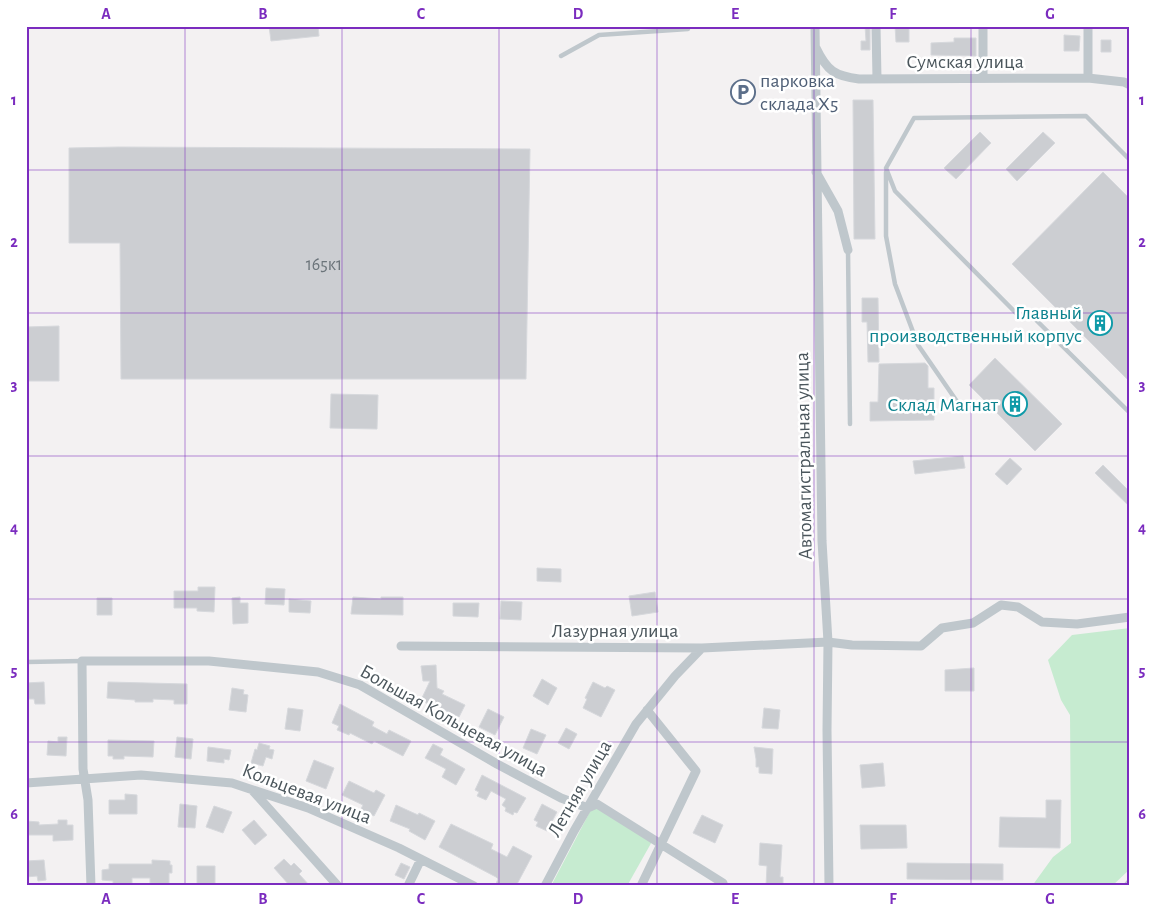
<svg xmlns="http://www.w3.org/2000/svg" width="1156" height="912" viewBox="0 0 1156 912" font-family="'Alegreya Sans',sans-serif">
  <rect width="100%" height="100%" fill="#f3f1f2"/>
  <path fill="#c6ebd0" d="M1130,628V869L1112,886H1032L1053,857L1071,843L1070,715L1061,700L1048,660L1072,635Z
    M596,800L654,838L627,886H551Z"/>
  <path fill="#ccced2" stroke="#d6d8dc" d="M269,26H318L319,36L271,41Z
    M865,26H870V50H861V41H866Z
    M895,26H909V42H896Z
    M1064,35L1080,36L1079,51H1064Z
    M954,38H976V56L931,55V43L954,42Z
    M1101,40H1111V52H1101Z
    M853,100H873L875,239H854Z
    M980,132L991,143L956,179L944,168Z
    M1043,132L1055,143L1017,181L1006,169Z
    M119,147L530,149L526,379H121L120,243H69V148Z
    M1103,172L1130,199V382L1012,264Z
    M862,298H878L879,362H868L867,322H862Z
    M59,326V381H26V327Z
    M995,358L1062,424L1035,451L969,385Z
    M925,363L928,366V388H934V420L870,421V402H878L879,364Z
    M331,394L378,395L377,429L330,428Z
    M963,456L965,468L915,474L913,461Z
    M1010,458L1022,469L1007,485L995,474Z
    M1103,465L1130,492V507L1095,473Z
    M537,568L561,569V582L537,581Z
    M198,587H215L214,612L197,611V608H174V591H198Z
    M266,588L285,589L284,605L265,604Z
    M655,592L658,612L632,616L629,596Z
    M240,597V603H248V623L233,624L232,598Z
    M353,597L381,599V597H403V615L351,614Z
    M97,598H112V615H97Z
    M289,599L311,601L310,613L289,612Z
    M501,601L522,602L521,620L500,619Z
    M453,603H479L478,617L453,616Z
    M436,665L437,688L444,691L442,694L465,705L459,717L436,706L435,708L421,700L430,681H423L421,666Z
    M974,668V691H945V670Z
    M542,679L557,688L548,705L533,696Z
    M44,682L45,704H35L34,699H26V683Z
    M108,682L187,684V704H174V700L153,699V702H135V700L107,698Z
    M593,682L605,688L607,686L615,690L601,717L583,708L587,699L585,698Z
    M232,688L244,690L243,694L248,695L246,712L229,710Z
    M340,704L374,722L372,726L387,734L389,730L411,741L403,756L374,741L372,744L350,733L349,735L337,730L339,726L332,723Z
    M288,708L303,710L300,731L285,729Z
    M764,708L780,710L778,729L762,728Z
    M488,709L504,717L495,735L479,727Z
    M566,728L577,734L569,749L558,743Z
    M531,729L546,735L537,754L523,748Z
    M58,737H67L66,756L47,755L48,741L58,742Z
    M177,737L193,739L191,759L175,757Z
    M108,740L154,741L153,757L124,756V759H113V756H108Z
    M259,743L270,746L269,749L274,750L272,759L266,757L263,766L251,763L255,749L257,750Z
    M433,744L443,749L440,755L465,769L456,785L442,777L446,769L425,758Z
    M208,747L231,750L229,760L224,759V763L207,761Z
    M754,747L773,749L772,774L759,773V767H756V759Z
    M314,760L334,768L326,789L306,781Z
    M883,763L885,786L862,788L860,765Z
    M482,775L526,798L517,813L514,812L513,815L505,811L506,808L502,805L506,799L491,791L486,800L477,796L479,792L475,790Z
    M349,781L374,793L376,790L385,795L374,816L361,809L363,805L342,795Z
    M125,794L137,795V814H109V800H125Z
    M1046,800H1061L1060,848L999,847L1000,817L1046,818Z
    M180,804L197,806L195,828L178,827Z
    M542,804L557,812L547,831L536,826L538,822L534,820Z
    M396,805L418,815L419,813L435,821L425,840L409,831L410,829L390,821Z
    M214,806L232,812L223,833L206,827Z
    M702,815L723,825L715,843L693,833Z
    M58,820H67V825H73V840L53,841V835H26V821L39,822V825L58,824Z
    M254,820L267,835L255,845L242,830Z
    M451,824L493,844L491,849L507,857L513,846L532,856L516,886H495L498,879L496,877L439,847Z
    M860,825H906L907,848L861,849Z
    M760,843L782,845L780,877H783V886H766L767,866L759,865Z
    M284,859L291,866L294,863L302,871L299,874L310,886H290L274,868Z
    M44,860L46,880L38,881L37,876L26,877V861Z
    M152,860L170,861V865H172V873H169V884L150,883V878H132V885H113V881L102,880V870L109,869V864H152Z
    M401,863L410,867L404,879L395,875Z
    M907,863L1003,864V880L907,879Z
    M197,866H215V886H197Z"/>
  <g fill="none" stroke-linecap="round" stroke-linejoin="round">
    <path stroke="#bfc7cc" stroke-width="4.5" d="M561,56L599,35L688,29
      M1130,160L1086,116L914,118L886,168L895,191L1016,313L1033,317L1130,413
      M886,172V236L895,284L918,345L958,403
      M848,250L850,424
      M26,662L82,661
      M1125,886L1130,880"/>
    <path stroke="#bfc7cc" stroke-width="9" d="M815,26L822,541L828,642L827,730L829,886
      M876,26L877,79
      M1088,26V78
      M816,48C827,71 835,76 859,79L1088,78L1124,82L1130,85
      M983,78V26
      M816,172L838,211L848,250
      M401,646L702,648L828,642L852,645L921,646L942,628L973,623L1001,605L1018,607L1042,622L1077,624L1130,617
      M26,783L141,775L232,783L308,808L399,848L474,886
      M253,791L338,886
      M91,886L88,800L83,769L82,661H209L318,672L360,685L497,764L561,798L588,808L597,804L723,883
      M408,886L421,859
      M545,886L574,831L636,724L675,676L702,648
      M641,886L696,771L647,710"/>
  </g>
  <path fill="none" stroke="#7b2cbf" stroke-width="1" stroke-opacity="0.55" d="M185,26V886M342,26V886M499,26V886M657,26V886M814,26V886M971,26V886M26,170H1130M26,313H1130M26,456H1130M26,599H1130M26,742H1130"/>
  <defs>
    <symbol id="parking-ring" viewBox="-11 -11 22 22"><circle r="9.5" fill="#fff" stroke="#5c6f8a" stroke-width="1.5"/><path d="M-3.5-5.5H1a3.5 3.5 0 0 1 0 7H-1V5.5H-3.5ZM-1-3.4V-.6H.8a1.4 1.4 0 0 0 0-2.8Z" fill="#5c6f8a"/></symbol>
    <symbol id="building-ring" viewBox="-11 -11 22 22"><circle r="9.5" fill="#fff" stroke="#0f9aa8" stroke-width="1.5"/><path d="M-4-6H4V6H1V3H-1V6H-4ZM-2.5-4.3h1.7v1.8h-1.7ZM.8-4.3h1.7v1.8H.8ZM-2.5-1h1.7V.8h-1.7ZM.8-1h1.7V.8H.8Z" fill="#0f9aa8"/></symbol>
  </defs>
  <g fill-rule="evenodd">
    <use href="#parking-ring" x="729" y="78" width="28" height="28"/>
    <use href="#building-ring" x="1086" y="309" width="28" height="28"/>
    <use href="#building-ring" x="1001" y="390" width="28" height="28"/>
  </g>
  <g text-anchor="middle" stroke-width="5" stroke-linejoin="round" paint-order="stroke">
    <g font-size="18" fill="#6b747a">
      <text x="324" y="270">165к1</text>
    </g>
    <g font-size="20" fill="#4b565c" stroke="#fff">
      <text x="965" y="68">Сумская улица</text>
      <text transform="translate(803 456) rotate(-91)" y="7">Автомагистральная улица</text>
      <text x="615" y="637">Лазурная улица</text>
      <text transform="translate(454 720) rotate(29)" y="7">Большая Кольцевая улица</text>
      <text transform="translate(579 788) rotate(-60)" y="7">Летняя улица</text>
      <text transform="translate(307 793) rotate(21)" y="7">Кольцевая улица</text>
    </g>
    <g font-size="20" fill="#4e5e75" stroke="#fff" text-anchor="start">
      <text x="760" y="87">парковка<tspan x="760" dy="23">склада X5</tspan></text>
    </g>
    <g font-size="20" fill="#0d838f" stroke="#fff" text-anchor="end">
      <text x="1082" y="319">Главный<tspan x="1082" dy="23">производственный корпус</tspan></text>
      <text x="998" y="411">Склад Магнат</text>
    </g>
  </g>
  <rect width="1156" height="912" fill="none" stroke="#ffffff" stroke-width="55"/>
  <rect x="28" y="28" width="1100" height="856" fill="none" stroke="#7b2cbf" stroke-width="2"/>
  <g font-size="16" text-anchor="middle" font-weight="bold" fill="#7b2cbf">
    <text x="106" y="19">A</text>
    <text x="263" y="19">B</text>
    <text x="421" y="19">C</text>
    <text x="578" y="19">D</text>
    <text x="735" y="19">E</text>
    <text x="893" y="19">F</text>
    <text x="1050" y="19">G</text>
    <text x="14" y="105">1</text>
    <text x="1142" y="105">1</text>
    <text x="14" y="247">2</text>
    <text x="1142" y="247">2</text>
    <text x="14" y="390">3</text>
    <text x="1142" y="390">3</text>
    <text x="14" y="533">4</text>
    <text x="1142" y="533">4</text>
    <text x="14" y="676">5</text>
    <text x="1142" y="676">5</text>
    <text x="14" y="819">6</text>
    <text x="1142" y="819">6</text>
    <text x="106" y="904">A</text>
    <text x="263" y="904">B</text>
    <text x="421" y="904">C</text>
    <text x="578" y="904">D</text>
    <text x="735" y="904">E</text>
    <text x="893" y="904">F</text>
    <text x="1050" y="904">G</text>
  </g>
</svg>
